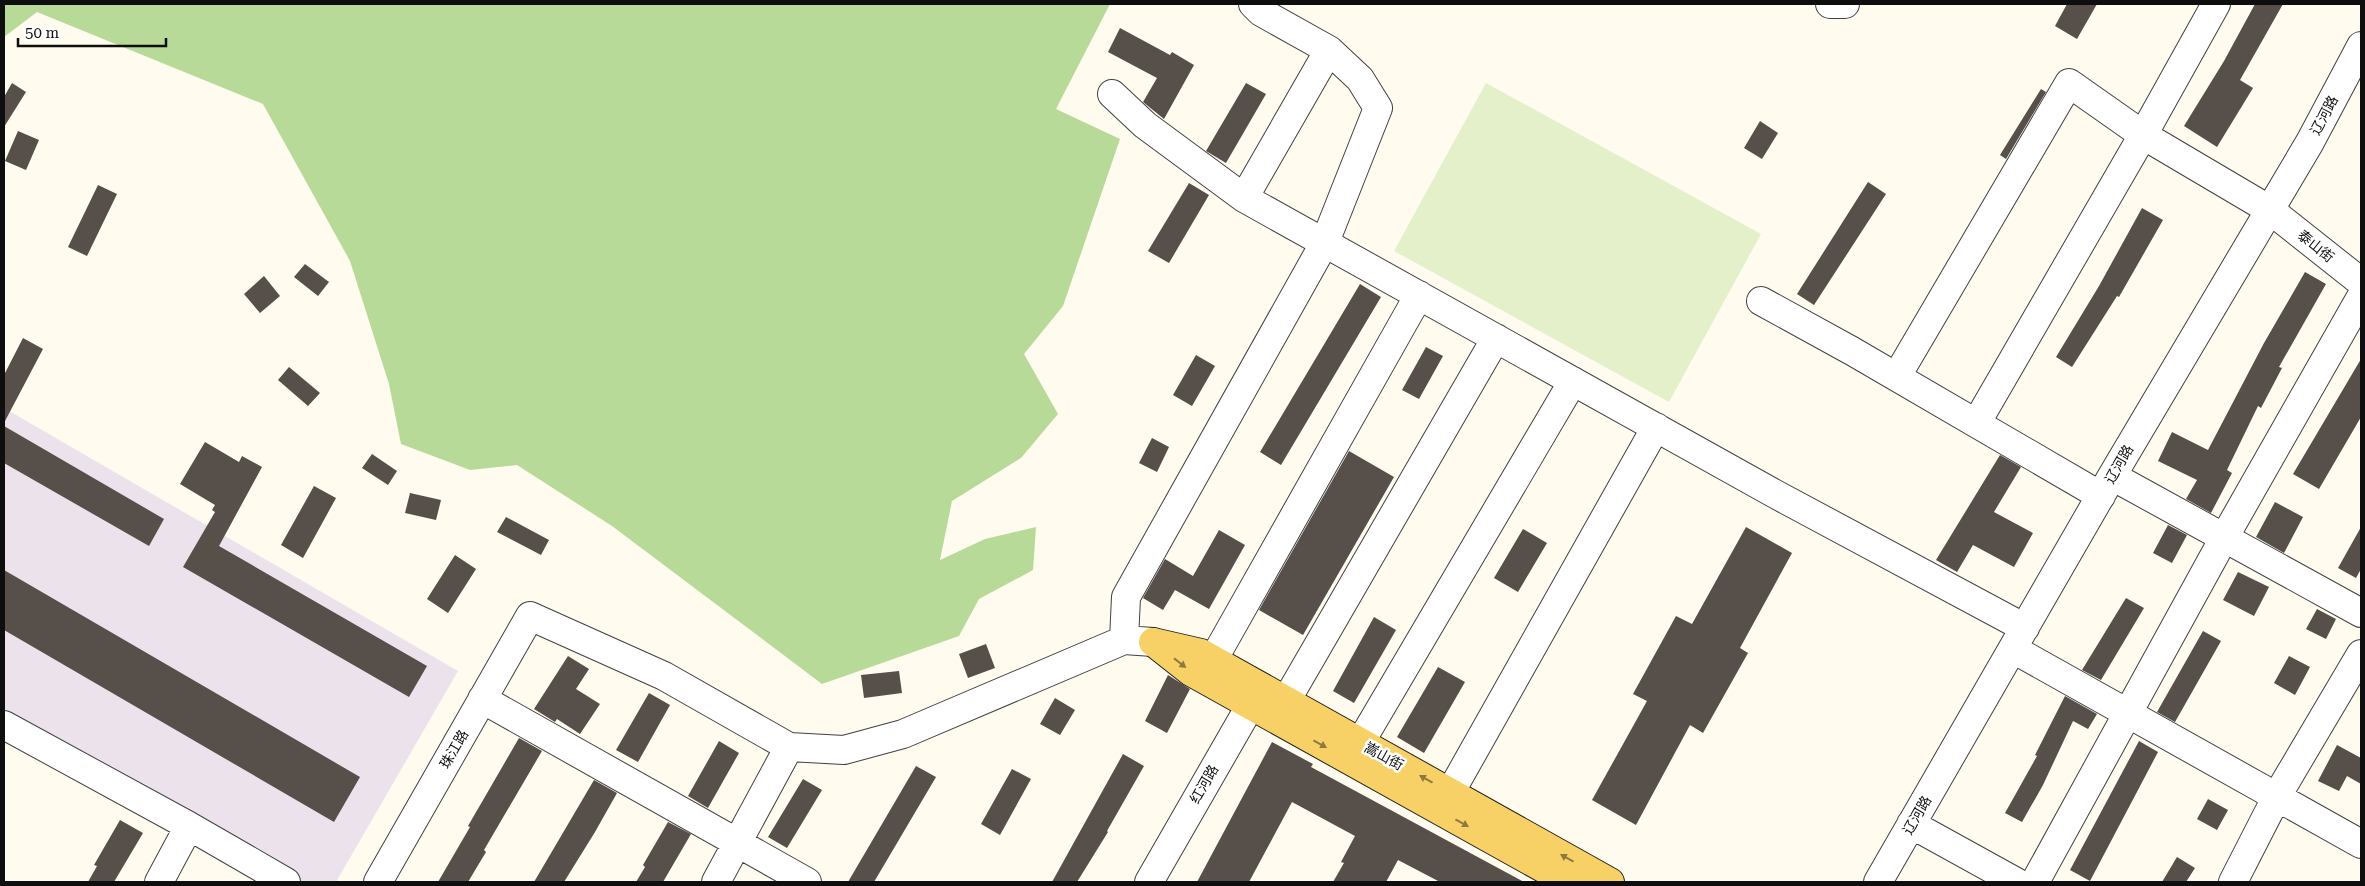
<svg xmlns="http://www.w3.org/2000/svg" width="2365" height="886" viewBox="0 0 2365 886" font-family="'Roboto Serif','Noto Sans SC',serif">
  <rect width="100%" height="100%" fill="#fffbee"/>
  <path fill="#ebe2ec" d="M4,408L458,671L336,882H284L4,720Z"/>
  <path fill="#b7da98" d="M4,4H1110L1056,109L1120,139L1063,306L1024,354L1058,414L1021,458L952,501L940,560L985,539L1036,527L1033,570L979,599L959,636L822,684L612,526L517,465L470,470L401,444L389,384L350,261L263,104L37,12L4,37Z"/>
  <path fill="#e4f0ca" d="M1486,83L1761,234L1669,402L1394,251Z"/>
  <path fill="#564f4a" d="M2067,4H2097L2077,39L2055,26Z
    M2255,4H2283L2240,80L2253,88L2217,147L2184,126L2224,61Z
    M1120,28L1170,55L1172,52L1194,65L1164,119L1143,102L1157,78L1108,52Z
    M12,83L26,92L4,127V97Z
    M1246,83L1266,94L1226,163L1206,151Z
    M2041,89L2046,92L2006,159L2000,155Z
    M1760,121L1778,133L1762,159L1744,148Z
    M18,131L39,140L26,170L5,161Z
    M1868,182L1886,194L1814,305L1797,294Z
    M1189,183L1209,195L1169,263L1148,251Z
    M98,185L117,194L87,256L68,247Z
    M2142,208L2163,220L2119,297L2117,296L2072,367L2056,357L2099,286Z
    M305,264L329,282L318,296L294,277Z
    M2305,272L2326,284L2279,367L2282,368L2261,408L2258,406L2227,470L2232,473L2211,513L2186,499L2197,480L2158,461L2172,432L2208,450L2264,343Z
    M264,276L280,296L260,313L244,294Z
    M1360,284L1381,297L1281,465L1260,452Z
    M23,338L43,349L4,423V375Z
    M1426,347L1443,356L1419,399L1402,390Z
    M1196,355L1215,366L1192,406L1173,395Z
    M2361,359V417L2319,489L2293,474Z
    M289,367L320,393L308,406L278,380Z
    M4,426L164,519L149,546L4,463Z
    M1152,438L1169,447L1157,472L1139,463Z
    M205,442L239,462L242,456L262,467L219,546L427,666L409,697L183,567L215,512L212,510L215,505L180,484Z
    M1349,451L1394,477L1303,635L1259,610Z
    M372,454L397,471L388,485L362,468Z
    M2000,455L2021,467L1994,512L2033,533L2014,567L1973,545L1957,572L1936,560Z
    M314,486L336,498L303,558L281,545Z
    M410,493L441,500L436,520L405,513Z
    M2275,502L2303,517L2284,553L2256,537Z
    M506,517L549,540L541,555L497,532Z
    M2168,525L2187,535L2172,563L2153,553Z
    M1746,527L1792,553L1740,648L1748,653L1703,733L1690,725L1636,825L1592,800L1647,701L1633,694L1676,616L1692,624Z
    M2361,527V569L2356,578L2338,568Z
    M1523,529L1547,543L1518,592L1494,578Z
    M1219,530L1245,545L1209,609L1175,590L1163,610L1143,598L1165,559L1193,576Z
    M455,555L476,569L448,613L427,599Z
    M4,570L360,777L334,822L4,630Z
    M2238,572L2269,587L2254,616L2223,600Z
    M2126,598L2144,608L2101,680L2082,670Z
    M2317,609L2336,619L2326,639L2306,629Z
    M1374,617L1396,630L1354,703L1333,691Z
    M2203,631L2221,641L2175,722L2157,712Z
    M986,644L995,668L968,678L959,654Z
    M568,656L589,669L576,689L600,704L580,734L557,719L555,722L534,709Z
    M2289,656L2310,667L2295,695L2274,683Z
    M1438,667L1465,682L1424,753L1397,737Z
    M899,671L902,693L864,698L861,675Z
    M1168,675L1190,689L1167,733L1145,721Z
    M649,693L670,705L638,762L616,750Z
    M2065,696L2097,714L2088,729L2073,721L2043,785L2022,822L2005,813L2037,756L2035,755Z
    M1055,698L1075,710L1060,735L1040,724Z
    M519,738L542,751L484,850L486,852L468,882H438L470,827L468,826Z
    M719,741L739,753L708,808L688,796Z
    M2139,741L2158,752L2090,881L2070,870Z
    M1272,742L1313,764L1311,767L1524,882H1440L1398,860L1386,882H1333L1344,863L1341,862L1355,836L1292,802L1249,882H1197Z
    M2337,745L2361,758V784L2347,776L2339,791L2318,781Z
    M1123,754L1144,766L1107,831L1108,832L1077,882H1052Z
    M916,766L936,777L874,882H848Z
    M1012,769L1031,779L1000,835L981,824Z
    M803,779L822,790L787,848L768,837Z
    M594,780L617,793L595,832L564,882H534Z
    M2208,799L2228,810L2217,830L2197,819Z
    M120,820L143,833L114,882H88L97,866L94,865Z
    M668,822L691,834L663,882H636L645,867L643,865Z
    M2177,857L2195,868L2186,882H2162Z"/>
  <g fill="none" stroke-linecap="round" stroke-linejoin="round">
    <defs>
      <path id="minor" d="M1830,4H1845
        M1329,50L1244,198L1777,495L2025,628
        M1112,94L1145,125L1244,198
        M1761,301L1852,351L2101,496
        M1897,376L2069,83L2143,135L2270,210L2361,282
        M1977,422L2143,135L2216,4
        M2112,476L2361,613
        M1124,640L1126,597L1325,242L1378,108L1360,79L1329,50L1261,12L1253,4
        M2013,649L2361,844
        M1213,660L1419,295
        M482,699L807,882
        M1286,701L1496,338
        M4,725L189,826L286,882
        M1360,743L1573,381
        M1450,793L1656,427
        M1911,824L2016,882
        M159,882L189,826
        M378,882L530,616L664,676L789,747L844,750L903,734L1124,640L1153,642
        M716,882L789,747
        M1149,882L1261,687
        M1878,882L2112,476L2310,142L2361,46
        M2035,882L2224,538L2361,297
        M2233,882L2277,796L2361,654"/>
      <path id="major" d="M1568,882L1191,672L1153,642L1201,653L1610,882"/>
    </defs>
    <use href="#minor" stroke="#414141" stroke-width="30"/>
    <use href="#major" stroke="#1f1f1f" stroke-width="30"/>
    <use href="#minor" stroke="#fff" stroke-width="28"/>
    <use href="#major" stroke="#f7d166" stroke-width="28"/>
  </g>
  <defs><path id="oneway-solid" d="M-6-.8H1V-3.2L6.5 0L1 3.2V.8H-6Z" transform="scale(1.25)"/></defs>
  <g fill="#8e793e">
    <use href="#oneway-solid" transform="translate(1180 663) rotate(38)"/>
    <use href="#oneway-solid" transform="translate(1320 744) rotate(29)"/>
    <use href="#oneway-solid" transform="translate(1426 779) rotate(-151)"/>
    <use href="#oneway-solid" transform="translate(1462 823) rotate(29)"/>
    <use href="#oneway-solid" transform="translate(1567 858) rotate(-151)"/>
  </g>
  <g text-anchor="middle" stroke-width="5" stroke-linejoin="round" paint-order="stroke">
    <g font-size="14" fill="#0e0e0e" stroke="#fff">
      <text transform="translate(2324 115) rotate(-62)" y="5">辽河路</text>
      <text transform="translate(2316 246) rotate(39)" y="5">泰山街</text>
      <text transform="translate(2119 464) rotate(-60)" y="5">辽河路</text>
      <text transform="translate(454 749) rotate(-60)" y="5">珠江路</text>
      <text transform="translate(1384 756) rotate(29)" y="5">嵩山街</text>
      <text transform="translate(1204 784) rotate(-60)" y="5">红河路</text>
      <text transform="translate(1917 815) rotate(-60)" y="5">辽河路</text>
    </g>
  </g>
  <rect width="2365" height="886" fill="none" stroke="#0e0e0e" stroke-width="10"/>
  <path d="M18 38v8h148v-8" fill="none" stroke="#0e0e0e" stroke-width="2.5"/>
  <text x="25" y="38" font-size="15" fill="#0e0e0e" stroke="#ffffff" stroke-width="4" paint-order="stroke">50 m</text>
</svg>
